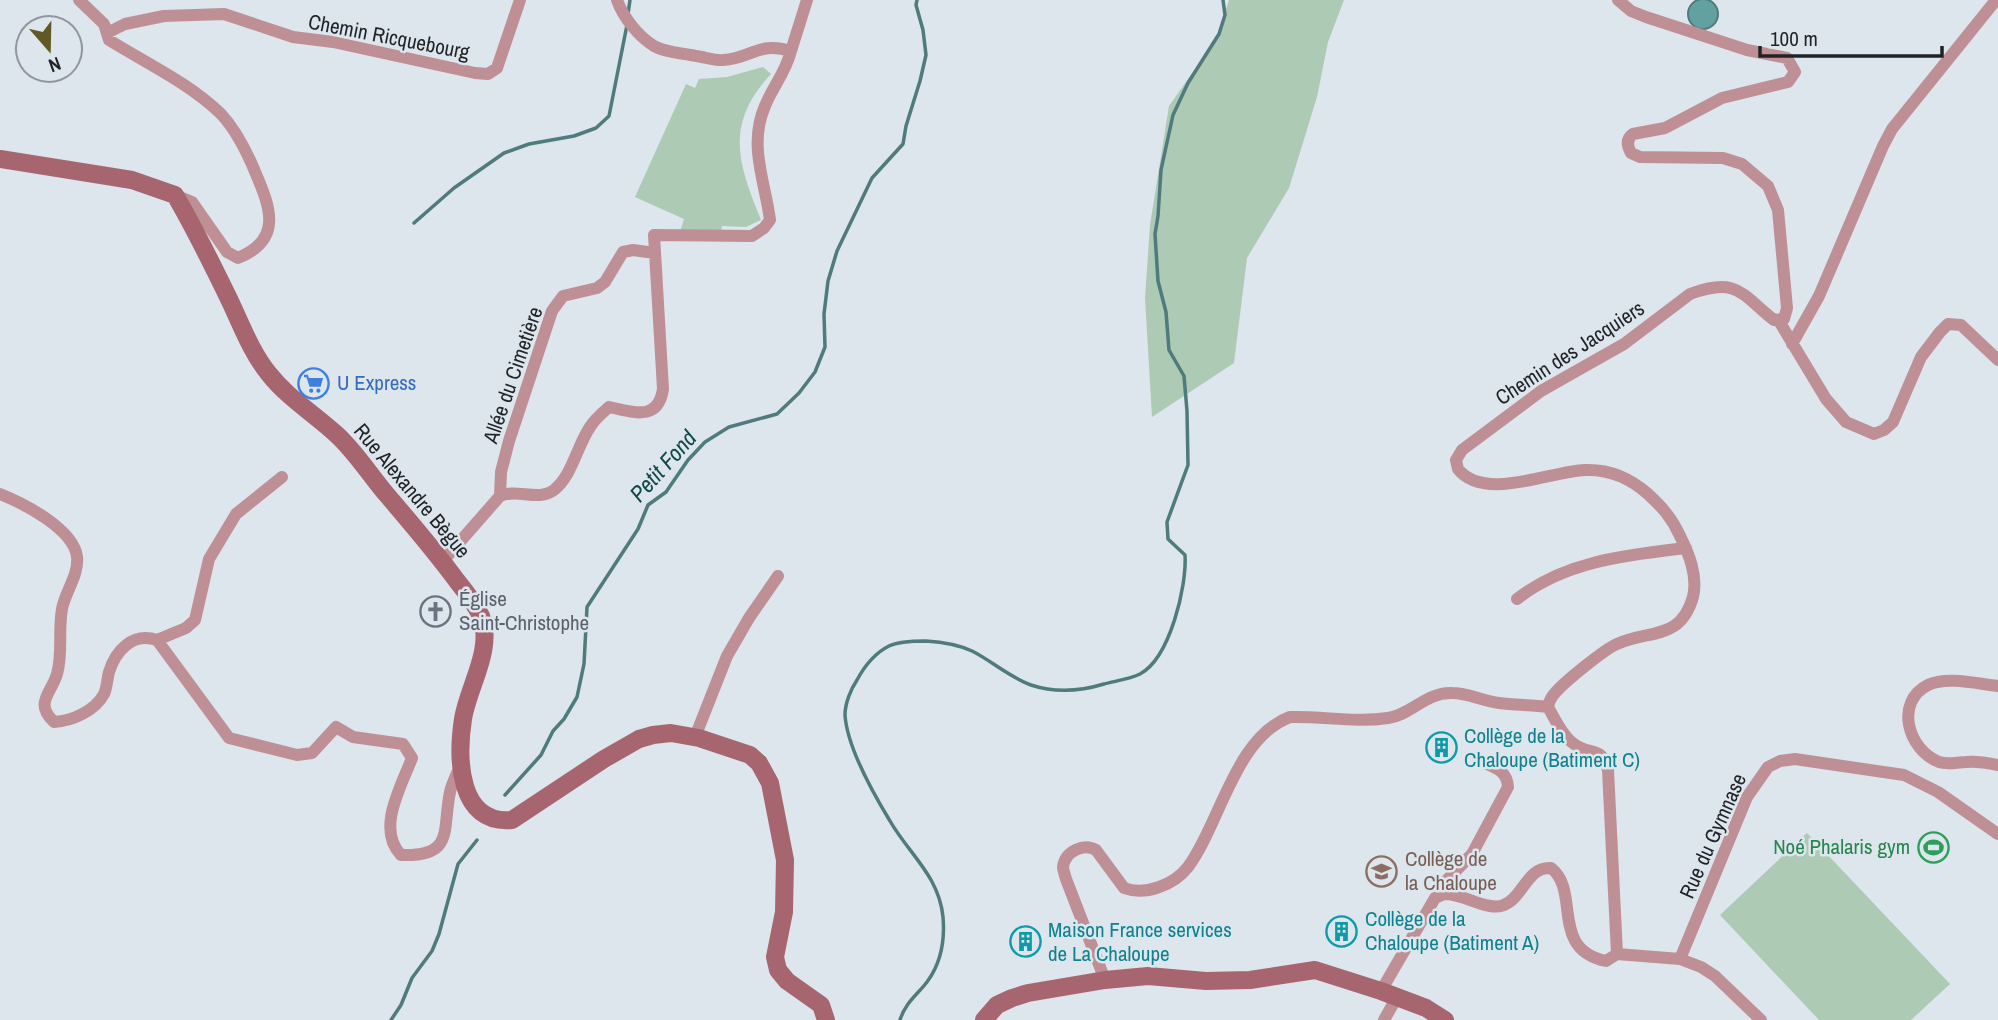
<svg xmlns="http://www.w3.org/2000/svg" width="1998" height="1020" viewBox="0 0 1998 1020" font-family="'Archivo Narrow',sans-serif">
  <rect width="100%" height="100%" fill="#dde5ed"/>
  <path fill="#adcab5" d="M1229,0H1344L1328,42L1317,97L1289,188L1247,258L1234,363L1152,417L1145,298L1150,225L1169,106L1217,38Z
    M763,67L771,74C724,124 738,163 761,220L746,227L722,226L721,231L680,232L684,219L635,197L686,84L695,88L699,79L727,77Z
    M1807,833L1950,984L1911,1020H1819L1720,915Z"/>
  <path fill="#63a1a1" stroke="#4f7b7c" stroke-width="2" d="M1688 14a15 15 0 1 1 30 0a15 15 0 1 1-30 0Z"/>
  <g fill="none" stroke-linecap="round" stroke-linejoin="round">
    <path stroke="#4f7b7c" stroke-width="3.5" d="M628,14L630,0
      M414,223L454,188L504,153L529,144L574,136L596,128L609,116L627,25
      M505,795L541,755L553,731L564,719L577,697L584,664L587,607L638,529L648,505L666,492L688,460L705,442L729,427L777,414L799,393L815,372L825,347L824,314L828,281L837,251L872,178L903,144L906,126L920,81L926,55L923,30L916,5L917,0
      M391,1020L401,1005L412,978L432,951L439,934L458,864L477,840
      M900,1020C905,1003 917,995 927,982C941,963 945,940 943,917C939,876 909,854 890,821C873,793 847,747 845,715C845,703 851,689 857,680C864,667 875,653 889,646C899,641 915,641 926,641C942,642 957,644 972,651C992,661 1009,677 1031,685C1055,693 1081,691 1104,684C1115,681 1130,679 1140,674C1170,658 1187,586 1185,555L1168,539L1167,522L1188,465L1187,411L1184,376L1169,350L1166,312L1158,281L1155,234L1158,216L1161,170L1173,115L1188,83L1219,34L1225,15L1223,0"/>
    <path stroke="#be9095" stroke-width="12" d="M79,0L104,24L109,40C146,63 189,83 221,114C237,131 247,152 256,174C271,209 282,240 238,258L227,252L192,202L175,195
      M107,33L125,24L164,16L224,14L293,37L333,42L475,73L488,74L497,68L520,0
      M791,51L807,0
      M1779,321L1826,399L1846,422L1874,434L1884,430L1893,422L1921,357L1940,332L1948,324L1961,325L1998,360
      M1792,344L1819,296L1883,146L1892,129L1996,0
      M0,494C23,503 74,529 77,557C79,575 65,592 62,609C58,630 63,654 57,674C51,694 34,703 54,722C72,721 95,711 104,694C107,688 107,679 109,672C116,650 133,632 157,640
      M500,496L501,472L509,441L552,311L563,296L597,288L605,282L623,252L633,250L655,253
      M443,561L500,496C517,488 538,502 554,490C572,476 577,446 590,427C594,420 602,413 609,407C633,412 658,422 663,389L654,235L752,236L764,228L770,220C765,181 748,145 765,106C773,86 785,74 791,51C759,41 752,58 723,60C715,61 705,57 696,56C683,53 666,53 654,46C638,36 623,17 617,0
      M1517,599C1565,561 1627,555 1686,548
      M157,640L229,738L297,755L312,753L336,727L353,737L403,744L412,758C401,787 376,829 401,855C455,857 442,830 450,792C452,783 457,774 460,766
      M157,640L186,628L195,620L209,559L236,514L282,477
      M1998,686C1978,684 1947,676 1928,685C1894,702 1908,750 1939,762C1948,765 1957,762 1966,762C1976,761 1988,763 1998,765
      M695,737L727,656L749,618L778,576
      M1444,894C1462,893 1489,912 1504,905C1523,898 1527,866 1551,868C1581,891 1549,949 1606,961L1617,954L1680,959L1701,967L1715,976L1761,1020
      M1617,954L1608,770C1602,745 1590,756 1574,744C1562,735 1555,719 1548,707C1549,702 1551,697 1555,693C1564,682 1605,649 1617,644C1651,629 1680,641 1693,597C1698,576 1689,554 1680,536C1672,518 1662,507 1648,494C1630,478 1609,469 1585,470C1551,471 1484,502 1458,469L1456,460L1462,450L1541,391L1624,344L1690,294C1738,276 1742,295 1774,320L1784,319L1787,308L1778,210L1768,186L1742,164L1723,158L1640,157L1631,153C1627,146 1626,139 1633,134L1665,128L1722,98L1788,82L1795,72L1787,58L1747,50L1646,17L1631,11L1618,0
      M1680,959L1747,797L1768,767L1780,761L1795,759L1904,775L1938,792L1998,834
      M1105,980L1066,879C1065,875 1063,871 1063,867C1065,851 1084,843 1096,850L1124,888C1145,896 1174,885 1188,867C1220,824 1235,737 1290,717C1323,716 1355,723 1388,718C1411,715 1426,692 1452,693C1468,693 1483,701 1499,703C1515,705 1532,705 1548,707
      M1381,991L1435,898L1444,894L1446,881L1472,854L1508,787C1507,769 1493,767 1478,760
      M1384,1020L1397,997"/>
    <path stroke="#a7666f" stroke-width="18" d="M0,159L132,180L175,195C195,229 212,264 229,299C241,324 251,352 269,374C288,398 313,413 336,434C355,451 370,475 387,495C411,523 435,551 457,581C466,592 475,604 481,616C494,649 468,687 463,719C457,758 458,825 512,820L604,759L639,739L653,735L671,733L699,738L750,755L759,763L770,783L785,860L784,912L775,957L778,970L787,981L821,1005L826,1020
      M984,1020L997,1005L1012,998L1028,993L1105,980L1148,976L1206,981L1250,980L1315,970L1381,991L1426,1008L1445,1020"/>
  </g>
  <defs>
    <symbol id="supermarket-ring" viewBox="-11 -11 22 22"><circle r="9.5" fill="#dde5ed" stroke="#3f7fe0" stroke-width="1.5"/><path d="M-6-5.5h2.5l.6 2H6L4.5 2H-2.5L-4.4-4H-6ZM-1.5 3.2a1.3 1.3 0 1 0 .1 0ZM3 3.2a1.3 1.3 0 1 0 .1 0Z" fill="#3f7fe0"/></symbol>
    <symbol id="church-ring" viewBox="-11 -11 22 22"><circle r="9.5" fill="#dde5ed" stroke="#6b7280" stroke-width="1.5"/><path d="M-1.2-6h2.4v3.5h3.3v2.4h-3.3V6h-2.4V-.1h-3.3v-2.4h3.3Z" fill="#6b7280"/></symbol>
    <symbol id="building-ring" viewBox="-11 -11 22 22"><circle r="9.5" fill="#dde5ed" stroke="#0f9aa8" stroke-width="1.5"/><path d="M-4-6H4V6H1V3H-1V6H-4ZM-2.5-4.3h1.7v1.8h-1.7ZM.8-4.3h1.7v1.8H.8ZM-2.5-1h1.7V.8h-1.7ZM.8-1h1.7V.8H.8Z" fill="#0f9aa8"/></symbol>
    <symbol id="stadium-ring" viewBox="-11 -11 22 22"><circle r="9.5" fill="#dde5ed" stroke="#2e9e5b" stroke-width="1.5"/><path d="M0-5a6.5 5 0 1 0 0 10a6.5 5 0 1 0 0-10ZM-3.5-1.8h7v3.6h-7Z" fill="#2e9e5b"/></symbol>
    <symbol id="school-ring" viewBox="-11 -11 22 22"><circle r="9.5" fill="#dde5ed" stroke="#8d6e63" stroke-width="1.5"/><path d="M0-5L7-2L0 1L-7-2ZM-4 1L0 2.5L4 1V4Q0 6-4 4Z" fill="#8d6e63"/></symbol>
  </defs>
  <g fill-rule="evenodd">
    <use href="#supermarket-ring" x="296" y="366" width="35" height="35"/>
    <use href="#church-ring" x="418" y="594" width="35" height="35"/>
    <use href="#building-ring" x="1424" y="730" width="35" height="35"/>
    <use href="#stadium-ring" x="1916" y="830" width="35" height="35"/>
    <use href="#school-ring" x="1364" y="854" width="35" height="35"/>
    <use href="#building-ring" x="1324" y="914" width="35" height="35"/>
    <use href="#building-ring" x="1008" y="924" width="35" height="35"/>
  </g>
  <g text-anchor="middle" stroke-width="5" stroke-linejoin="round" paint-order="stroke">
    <g font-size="21" fill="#1f2326" stroke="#dde5ed">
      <text transform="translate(389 37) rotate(11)" y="7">Chemin Ricquebourg</text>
      <text transform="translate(1570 353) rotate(-33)" y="7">Chemin des Jacquiers</text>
      <text transform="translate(513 375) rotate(-71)" y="7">Allée du Cimetière</text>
      <text transform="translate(412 491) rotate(50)" y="7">Rue Alexandre Bègue</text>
      <text transform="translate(1713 836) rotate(-66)" y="7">Rue du Gymnase</text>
    </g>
    <g font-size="21" fill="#366cbe" stroke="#dde5ed" text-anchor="start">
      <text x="337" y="390">U Express</text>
    </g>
    <g font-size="21" fill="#5b616d" stroke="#dde5ed" text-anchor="start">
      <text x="459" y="606">Église<tspan x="459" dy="24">Saint-Christophe</tspan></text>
    </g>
    <g font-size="21" fill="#0d838f" stroke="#dde5ed" text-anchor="start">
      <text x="1464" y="743">Collège de la<tspan x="1464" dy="24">Chaloupe (Batiment C)</tspan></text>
      <text x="1365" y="926">Collège de la<tspan x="1365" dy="24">Chaloupe (Batiment A)</tspan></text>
      <text x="1048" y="937">Maison France services<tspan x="1048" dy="24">de La Chaloupe</tspan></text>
    </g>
    <g font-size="21" fill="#27864d" stroke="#dde5ed" text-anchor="end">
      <text x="1910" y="854">Noé Phalaris gym</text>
    </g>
    <g font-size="21" fill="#785e54" stroke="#dde5ed" text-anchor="start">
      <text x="1405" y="866">Collège de<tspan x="1405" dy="24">la Chaloupe</tspan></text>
    </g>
    <g font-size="23" font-style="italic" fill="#114a4a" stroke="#dde5ed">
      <text transform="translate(663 466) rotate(-48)" y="8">Petit Fond</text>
    </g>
  </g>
  <g transform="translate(49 49) rotate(160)"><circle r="33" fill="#dde5ed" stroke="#91979d" stroke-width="2"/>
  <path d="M0-5L12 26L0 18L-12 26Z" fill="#615925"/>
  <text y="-10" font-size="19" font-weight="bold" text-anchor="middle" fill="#1f2326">N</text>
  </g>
  <path d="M1760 46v10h182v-10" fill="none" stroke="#1f2326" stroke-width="3.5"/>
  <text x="1770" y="46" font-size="21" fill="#1f2326" stroke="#dde5ed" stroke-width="5" paint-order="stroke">100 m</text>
</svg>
